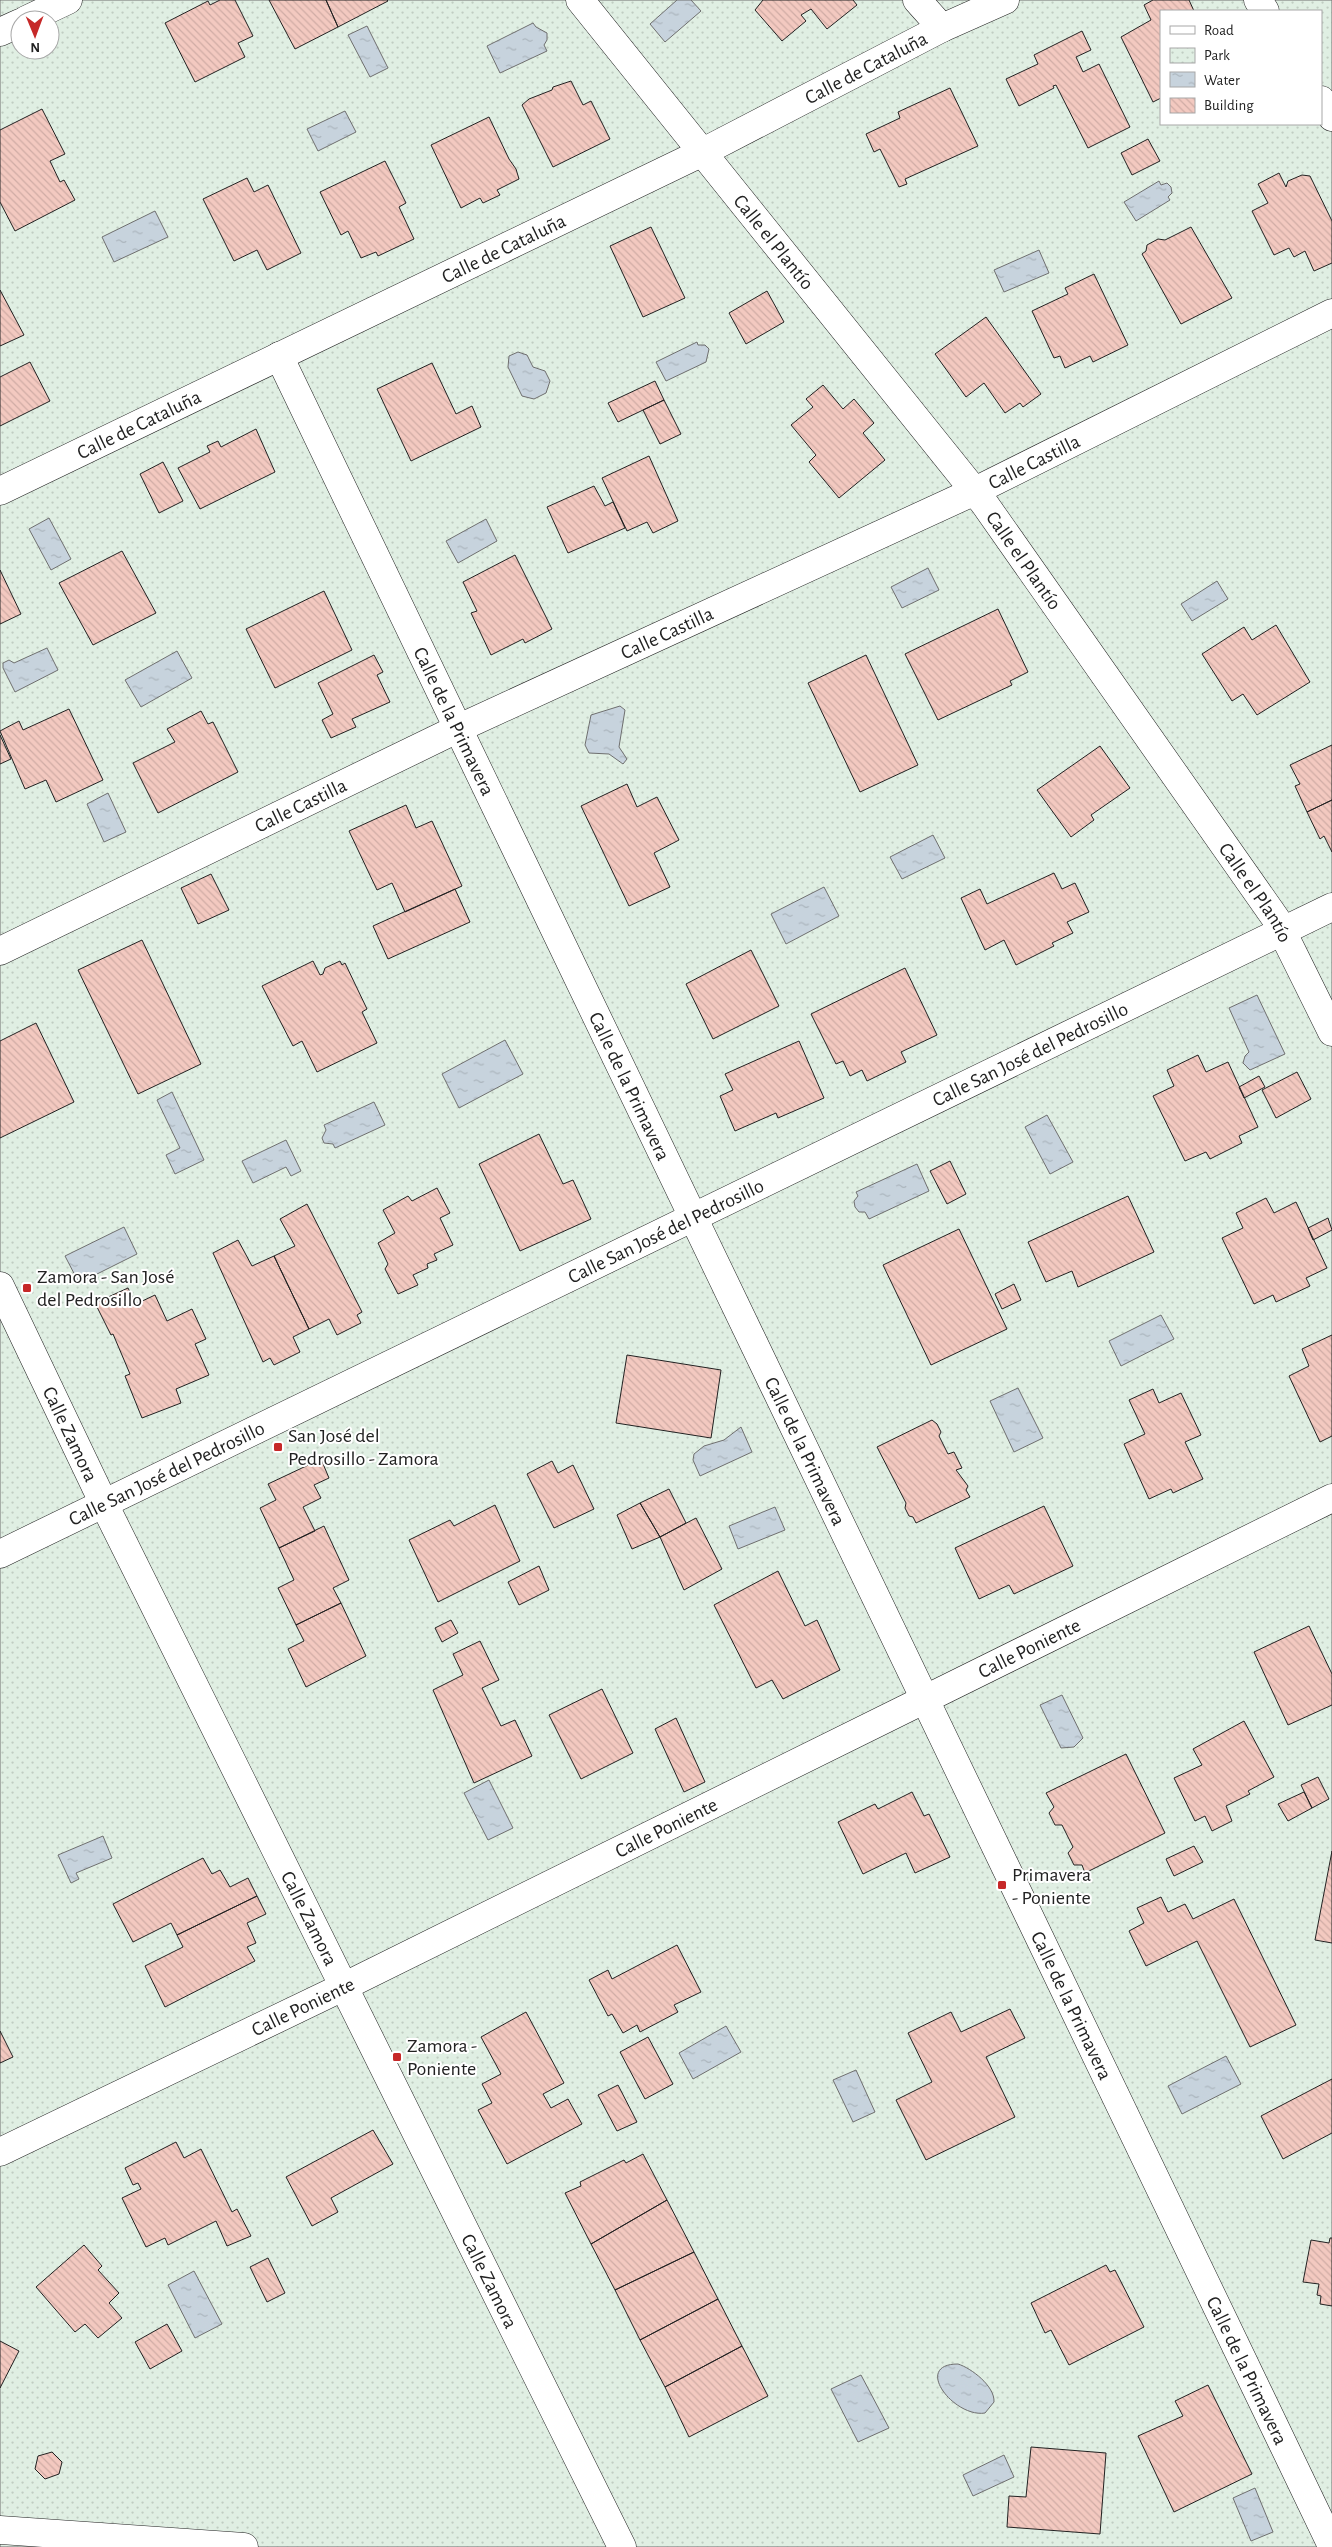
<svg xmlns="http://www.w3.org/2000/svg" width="1332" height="2547" viewBox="0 0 1332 2547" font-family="'Alegreya Sans',sans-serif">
  <defs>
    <pattern id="park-dots" width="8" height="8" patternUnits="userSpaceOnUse" patternTransform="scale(1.25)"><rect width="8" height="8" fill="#e0efe3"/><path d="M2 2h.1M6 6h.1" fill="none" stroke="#c0cdc2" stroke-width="1.8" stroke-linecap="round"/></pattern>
    <pattern id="water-ripples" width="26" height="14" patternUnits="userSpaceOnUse" patternTransform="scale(1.25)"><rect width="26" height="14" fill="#c7d3dd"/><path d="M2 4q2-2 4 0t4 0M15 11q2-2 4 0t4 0" fill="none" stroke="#abb5bd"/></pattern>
    <pattern id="building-back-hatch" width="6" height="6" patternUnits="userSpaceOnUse" patternTransform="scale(1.25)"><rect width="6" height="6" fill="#f3c9c0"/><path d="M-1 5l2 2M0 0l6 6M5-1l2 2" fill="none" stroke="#d0aca5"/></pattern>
  </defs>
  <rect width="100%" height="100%" fill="#fff"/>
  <path fill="url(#park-dots)" stroke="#6f6f6f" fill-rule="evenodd" d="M0,0H1332V2547H0ZM1161,11H1321V124H1161ZM20,20H50V50H20Z"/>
  <path fill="url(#water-ripples)" stroke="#6f6f6f" d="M677,0H691L701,11L665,42L650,24Z
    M533,23L536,27L547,33V40L544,45L547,51L500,73L487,46Z
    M367,26L388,68L370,77L348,35Z
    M345,111L356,132L318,151L307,129Z
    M1159,181L1161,185L1167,183L1171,187L1172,193L1168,197L1170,200L1136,221L1124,202Z
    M155,211L168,237L114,262L102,237Z
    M1039,250L1049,273L1004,292L994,270Z
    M697,342L698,345H705L709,349L706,362L666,381L656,362Z
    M518,352L527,355L533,367L545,371L550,381L546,393L534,399L522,396L508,367L509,356Z
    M49,518L71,559L51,570L29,529Z
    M486,519L497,541L458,563L446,541Z
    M928,568L939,590L902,608L891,587Z
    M1217,581L1228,599L1192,621L1181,604Z
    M47,648L58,670L15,692L3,668V663L9,660L14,663Z
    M177,651L192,678L141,707L125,680Z
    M620,706L625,710L619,747L627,759L623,764L609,754L589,753L585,745L591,715Z
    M108,793L126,832L104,842L87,804Z
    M933,835L945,858L902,879L890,857Z
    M824,887L839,916L786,944L771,914Z
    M1257,995L1285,1054L1250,1070L1243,1063L1245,1056L1249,1052L1229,1008Z
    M505,1040L523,1074L459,1108L442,1074Z
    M172,1092L204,1160L175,1174L166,1155L180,1148L157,1100Z
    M374,1102L385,1125L335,1148L333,1144L324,1143L322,1138L326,1130L324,1125Z
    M1047,1115L1073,1162L1050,1174L1025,1127Z
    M286,1140L301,1171L291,1176L286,1167L253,1183L242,1161Z
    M917,1164L929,1191L869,1219L865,1212H859L855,1207L854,1201L858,1196L856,1192Z
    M124,1227L137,1254L79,1283L65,1256Z
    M1161,1315L1174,1339L1121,1366L1109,1341Z
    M1018,1388L1043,1438L1014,1452L990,1401Z
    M741,1427L752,1452L700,1476L693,1460L694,1454L704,1446L724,1440Z
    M775,1507L785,1530L738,1549L729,1526Z
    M1062,1695L1083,1738L1074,1747L1061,1748L1040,1705Z
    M489,1780L513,1828L488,1840L464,1793Z
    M103,1836L112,1858L76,1873L79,1879L71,1883L58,1855Z
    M726,2026L741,2052L693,2079L679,2053Z
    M1226,2056L1241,2084L1182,2114L1168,2086Z
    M856,2070L875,2112L853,2122L833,2080Z
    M194,2271L222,2324L195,2338L168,2285Z
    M958,2364C971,2368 995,2386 994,2402L985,2413C954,2418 912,2364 958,2364Z
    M861,2375L889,2428L858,2442L831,2389Z
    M1004,2455L1014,2477L973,2496L963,2475Z
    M1255,2488L1273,2532L1251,2541L1233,2498Z"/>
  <path fill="url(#building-back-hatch)" stroke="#222" d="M220,0H235L253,36L238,43L245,57L195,82L165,23L208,1L210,5Z
    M269,0H326L338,27L295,49Z
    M326,0H387L388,1L338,27Z
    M763,0H853L857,5L827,29L811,9L801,15L806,21L782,41L755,10Z
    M1153,0H1189L1194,11H1161V98L1153,102L1121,37L1151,20L1144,5Z
    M1082,31L1091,50L1076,57L1083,72L1099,64L1130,127L1088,148L1056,85L1053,86L1054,88L1019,106L1006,79L1038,64L1034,55Z
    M571,81L583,105L591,101L610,139L553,167L522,105L529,99L552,90L553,87Z
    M950,88L978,146L905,179L907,184L899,187L880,149L874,152L866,134L900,118L898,112Z
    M42,109L65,154L50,161L60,182L64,180L75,200L15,231L0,202V130Z
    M489,117L509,159L516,169L519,179L497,190L500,195L483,203L480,198L461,208L431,145Z
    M1148,139L1160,161L1132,175L1121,153Z
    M385,161L406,203L399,207L414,239L378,256L376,252L361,258L348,231L341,235L320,192Z
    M1279,173L1286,187L1288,181L1302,175L1310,176L1332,221V263L1314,271L1305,251L1294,257L1289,248L1274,255L1252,211L1268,203L1258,184Z
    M247,178L254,192L268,185L301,253L267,270L257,250L234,261L203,199Z
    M651,227L685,298L643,317L610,246Z
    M1191,227L1232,298L1181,324L1142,254L1146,251L1147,245L1158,239L1165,240Z
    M1094,274L1128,345L1093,362L1090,356L1065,368L1060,356L1054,358L1032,311L1068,294L1065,288Z
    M0,290L24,335L0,346Z
    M767,291L784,322L746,344L729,313Z
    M986,317L1041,394L1023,407L1020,403L1005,413L984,383L966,397L935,354Z
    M30,362L50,401L0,426V377Z
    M432,363L456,414L472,406L481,427L411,461L377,389Z
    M655,381L664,400L618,422L608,403Z
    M823,385L843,409L854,399L874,423L863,433L885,460L839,498L809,462L816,455L791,425L813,407L806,399Z
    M664,400L681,434L660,444L643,410Z
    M256,429L275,472L200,509L178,468L210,452L207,446L218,441L221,447Z
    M649,456L678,521L653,533L647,522L627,531L602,478Z
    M163,462L183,501L159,513L140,474Z
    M594,486L605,506L613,502L625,528L568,553L547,507Z
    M122,551L156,613L93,645L59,583Z
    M515,555L552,629L525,643L523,639L491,655L471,613L477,611L463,582Z
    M0,570L21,614L0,624Z
    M324,591L352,650L275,688L246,629Z
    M998,609L1028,672L1010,681L1012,685L938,720L905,654Z
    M1276,625L1310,682L1257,715L1243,694L1232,701L1202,654L1244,627L1252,640Z
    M374,655L383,672L377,675L390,702L352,719L356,727L331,738L322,720L333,714L318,683Z
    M866,655L918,765L860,792L808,683Z
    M69,709L103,780L56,802L46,780L25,789L0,731L19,721L23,730Z
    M201,711L208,724L213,722L238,772L158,813L133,763L175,742L167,729Z
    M0,735L11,759L0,764Z
    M1332,745V800L1307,812L1295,786L1300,784L1290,765Z
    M1100,746L1130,788L1091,815L1094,820L1071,837L1037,790Z
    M627,784L637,807L657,797L679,840L654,853L670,887L629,906L581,806Z
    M1332,800V852L1324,836L1320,839L1307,812Z
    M406,805L416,828L432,821L462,886L405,912L392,883L377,890L349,831Z
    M1054,873L1062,889L1075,883L1089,912L1067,922L1073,933L1052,943L1054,946L1016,965L1004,940L985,950L961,898L980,889L987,904Z
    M211,874L229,910L198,924L181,888Z
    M455,889L470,922L388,959L373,926Z
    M142,940L201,1064L138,1094L78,970Z
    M751,950L779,1006L713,1039L686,984Z
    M313,961L320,975L323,974L325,968L340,961L342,965L345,963L367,1009L362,1012L377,1043L317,1072L302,1041L293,1046L262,986Z
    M905,968L937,1035L901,1052L906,1062L867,1081L862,1070L850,1076L843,1061L836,1064L811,1014Z
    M36,1023L74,1102L0,1138V1041Z
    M799,1041L824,1098L778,1118L776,1113L735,1131L720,1096L733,1090L725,1074Z
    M1198,1055L1206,1072L1228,1062L1258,1127L1239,1136L1242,1143L1210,1159L1206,1152L1185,1161L1153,1096L1174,1086L1167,1070Z
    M1297,1072L1311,1099L1276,1118L1262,1090Z
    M1259,1076L1265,1087L1244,1098L1239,1087Z
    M539,1134L563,1184L573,1180L591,1219L520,1251L479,1164Z
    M950,1161L966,1194L947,1204L930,1171Z
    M437,1188L450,1213L440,1218L453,1245L434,1254L437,1260L427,1264L428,1268L413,1275L418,1285L398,1294L385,1269L388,1264L378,1243L395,1233L383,1210L408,1196L412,1201Z
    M1128,1196L1154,1252L1078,1287L1072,1271L1046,1282L1028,1242Z
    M1266,1198L1274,1213L1296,1202L1327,1268L1306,1278L1310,1286L1276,1302L1273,1295L1254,1304L1222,1238L1243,1228L1236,1213Z
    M307,1204L362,1312L357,1315L361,1323L337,1335L329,1319L309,1329L274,1256L295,1246L280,1219Z
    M1328,1218L1332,1230L1313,1240L1308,1228Z
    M959,1229L1007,1329L931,1365L883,1265Z
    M238,1240L252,1266L274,1256L309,1329L293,1337L300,1352L274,1365L270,1358L263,1362L213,1253Z
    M1014,1284L1021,1300L1002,1309L995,1294Z
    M128,1288L136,1304L155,1295L167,1321L192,1309L206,1339L195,1344L209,1375L176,1389L181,1403L142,1418L125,1376L130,1374L113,1334L111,1335L95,1303Z
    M1332,1335V1436L1320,1442L1289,1376L1309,1366L1302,1349Z
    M627,1355L721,1370L711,1438L616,1423Z
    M1153,1389L1159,1403L1181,1393L1201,1435L1185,1442L1203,1479L1173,1493L1171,1489L1149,1499L1124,1444L1145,1434L1129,1400Z
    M932,1420L937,1424L941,1432L939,1436L948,1454L954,1452L962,1468L956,1470L968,1486L966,1490L970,1497L916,1523L913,1517L909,1516L905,1508L906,1503L877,1447Z
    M321,1459L329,1478L314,1485L321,1498L303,1507L315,1531L279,1548L260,1508L276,1500L268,1484Z
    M552,1461L558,1473L573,1465L594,1509L554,1528L527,1474Z
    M669,1489L686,1523L660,1537L640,1503Z
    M640,1503L660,1537L632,1549L617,1515Z
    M495,1505L520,1561L438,1602L409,1540L450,1520L454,1526Z
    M1044,1506L1073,1566L1014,1594L1009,1585L979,1599L955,1548Z
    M696,1518L722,1569L684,1590L660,1537Z
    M324,1526L349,1580L333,1588L341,1603L296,1625L278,1588L294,1580L279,1548Z
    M539,1566L549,1590L519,1605L508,1582Z
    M778,1571L805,1626L817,1620L840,1670L783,1699L772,1680L756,1688L714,1605Z
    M341,1603L366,1656L306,1687L288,1649L304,1641L296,1625Z
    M451,1620L458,1633L442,1642L435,1628Z
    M1309,1626L1332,1674V1705L1288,1725L1254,1652Z
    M480,1641L499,1680L482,1688L501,1726L515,1720L532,1756L474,1783L433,1690L463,1675L453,1654Z
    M602,1689L633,1753L581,1779L549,1715Z
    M676,1718L705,1782L684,1792L655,1729Z
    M1244,1721L1274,1777L1248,1791L1250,1794L1226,1806L1232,1821L1212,1831L1205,1816L1195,1821L1174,1778L1202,1765L1193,1749Z
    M1126,1754L1165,1833L1085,1873L1082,1865H1074L1068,1853L1073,1847L1062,1825H1055L1049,1813L1054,1807L1046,1793Z
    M1318,1777L1329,1799L1312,1808L1301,1785Z
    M912,1792L924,1816L929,1814L950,1857L915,1873L906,1853L863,1874L838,1822L875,1804L878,1809Z
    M1304,1792L1312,1808L1288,1821L1278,1804Z
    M1194,1846L1203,1862L1174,1876L1166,1859Z
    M1332,1851V1943L1315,1940Z
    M203,1858L212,1874L220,1870L230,1887L248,1878L257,1896L177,1935L171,1923L133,1942L113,1904Z
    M257,1896L266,1914L247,1923L256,1943L247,1947L255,1961L165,2007L145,1966L183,1947L177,1935Z
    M1161,1897L1168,1912L1185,1904L1193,1919L1234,1899L1296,2025L1250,2047L1197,1941L1146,1966L1129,1931L1144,1923L1137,1908Z
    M677,1945L701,1992L674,2005L678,2012L640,2032L637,2025L623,2033L612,2014L608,2016L589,1980L608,1970L612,1979Z
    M1010,2009L1025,2038L986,2057L1015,2117L926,2160L896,2100L932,2082L908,2033L951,2012L961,2032Z
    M526,2012L564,2083L543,2094L551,2108L568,2099L582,2124L507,2164L478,2110L492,2103L482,2084L501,2074L481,2037Z
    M0,2031L13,2057L0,2063Z
    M648,2037L673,2084L645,2099L620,2052Z
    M1332,2079V2133L1283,2159L1261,2116Z
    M618,2085L637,2122L617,2131L598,2095Z
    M373,2130L393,2164L331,2198L338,2212L312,2226L286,2177Z
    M176,2142L184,2158L201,2149L232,2212L237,2209L251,2236L227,2246L216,2221L168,2245L165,2238L146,2247L122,2198L141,2189L138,2183L133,2185L125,2168Z
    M643,2154L667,2200L591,2244L565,2193L581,2186L580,2182L624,2160L626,2163Z
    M667,2200L694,2252L615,2290L591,2244Z
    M1330,2238H1332V2306L1320,2304L1321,2296L1317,2295L1319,2284L1303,2282L1311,2240L1329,2243Z
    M84,2245L102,2266L98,2270L119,2293L109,2303L122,2318L98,2338L85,2324L75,2332L36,2287Z
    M694,2252L718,2299L640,2340L615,2290Z
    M268,2258L285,2293L267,2302L250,2267Z
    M1106,2265L1110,2272L1115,2270L1144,2327L1069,2365L1051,2330L1045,2333L1031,2303Z
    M718,2299L742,2346L665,2387L640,2340Z
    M167,2324L182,2351L150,2369L135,2342Z
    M0,2341L19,2351L0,2388Z
    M742,2346L768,2396L689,2437L665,2387Z
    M1208,2385L1252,2474L1174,2512L1138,2436L1183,2416L1175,2401Z
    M1031,2447L1106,2453L1100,2534L1007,2527L1009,2496L1026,2497Z
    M52,2452L62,2462L59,2474L45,2479L35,2469L38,2456Z"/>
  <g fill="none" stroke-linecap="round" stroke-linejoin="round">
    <defs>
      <g id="street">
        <path id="s1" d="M580,0L984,503L1276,919L1332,1032"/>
        <path d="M917,0L942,28"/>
        <path d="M1258,0L1265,11"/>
        <path d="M26,20L68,0"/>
        <path d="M0,32L20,23"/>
        <path d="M1321,100L1332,117"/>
        <path id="s2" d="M279,356L1332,2546"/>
        <path id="s3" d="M0,491L701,153L942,28L1005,0"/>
        <path id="s4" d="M0,951L457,729L975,491L1332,313"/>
        <path id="s5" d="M0,1286L104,1504L622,2547"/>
        <path id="s6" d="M0,1554L1332,907"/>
        <path id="s7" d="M0,2152L343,1987L1332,1498"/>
        <path d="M0,2530L244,2547"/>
      </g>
    </defs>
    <use href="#street" stroke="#222" stroke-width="29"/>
    <use href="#street" stroke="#fff" stroke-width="28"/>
  </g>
  <g fill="#c62828" stroke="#fff" stroke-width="2">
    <rect x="22" y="1283" width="10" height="10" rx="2.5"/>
    <rect x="273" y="1442" width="10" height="10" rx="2.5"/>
    <rect x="997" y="1880" width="10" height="10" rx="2.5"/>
    <rect x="392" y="2052" width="10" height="10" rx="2.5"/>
  </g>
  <g text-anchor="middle" stroke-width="4" stroke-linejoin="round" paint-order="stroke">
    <g font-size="20" fill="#222" stroke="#fff">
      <text dy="7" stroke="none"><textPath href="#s3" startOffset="964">Calle de Cataluña</textPath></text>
      <text dy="7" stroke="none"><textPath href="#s1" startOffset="310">Calle el Plantío</textPath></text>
      <text dy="7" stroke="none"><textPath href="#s3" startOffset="559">Calle de Cataluña</textPath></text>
      <text dy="7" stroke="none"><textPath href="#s3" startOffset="154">Calle de Cataluña</textPath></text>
      <text dy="7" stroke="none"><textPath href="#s4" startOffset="1144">Calle Castilla</textPath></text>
      <text dy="7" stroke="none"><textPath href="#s1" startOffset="715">Calle el Plantío</textPath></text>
      <text dy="7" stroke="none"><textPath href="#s4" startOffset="739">Calle Castilla</textPath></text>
      <text dy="7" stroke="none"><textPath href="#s2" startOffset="405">Calle de la Primavera</textPath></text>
      <text dy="7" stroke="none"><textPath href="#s4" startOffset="334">Calle Castilla</textPath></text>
      <text dy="7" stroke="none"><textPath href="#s1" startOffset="1120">Calle el Plantío</textPath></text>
      <text dy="7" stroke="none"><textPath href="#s6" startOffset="1145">Calle San José del Pedrosillo</textPath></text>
      <text dy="7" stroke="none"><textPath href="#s2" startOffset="810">Calle de la Primavera</textPath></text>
      <text dy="7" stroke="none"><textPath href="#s6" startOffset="740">Calle San José del Pedrosillo</textPath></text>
      <text dy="7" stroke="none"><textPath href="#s5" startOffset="164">Calle Zamora</textPath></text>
      <text dy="7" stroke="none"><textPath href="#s2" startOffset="1215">Calle de la Primavera</textPath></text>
      <text dy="7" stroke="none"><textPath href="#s6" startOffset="185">Calle San José del Pedrosillo</textPath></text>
      <text dy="7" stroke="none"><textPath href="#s7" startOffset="1146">Calle Poniente</textPath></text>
      <text dy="7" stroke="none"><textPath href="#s7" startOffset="741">Calle Poniente</textPath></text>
      <text dy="7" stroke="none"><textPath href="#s5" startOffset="704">Calle Zamora</textPath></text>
      <text dy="7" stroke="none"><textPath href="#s2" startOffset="1830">Calle de la Primavera</textPath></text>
      <text dy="7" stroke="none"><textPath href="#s7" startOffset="336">Calle Poniente</textPath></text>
      <text dy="7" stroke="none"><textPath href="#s5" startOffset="1109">Calle Zamora</textPath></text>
      <text dy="7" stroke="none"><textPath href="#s2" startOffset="2235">Calle de la Primavera</textPath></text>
    </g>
    <g font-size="20" fill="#222" stroke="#fff" text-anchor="start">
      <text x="37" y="1283">Zamora - San José<tspan x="37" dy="23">del Pedrosillo</tspan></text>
      <text x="288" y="1442">San José del<tspan x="288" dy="23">Pedrosillo - Zamora</tspan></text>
      <text x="1012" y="1881">Primavera<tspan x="1012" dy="23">- Poniente</tspan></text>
      <text x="407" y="2052">Zamora -<tspan x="407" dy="23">Poniente</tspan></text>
    </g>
  </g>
  <rect x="1160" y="10" width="162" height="115" fill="#ffffff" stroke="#a7a7a7"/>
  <rect x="1170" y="26" width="25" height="8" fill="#ffffff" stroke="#a7a7a7"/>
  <text x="1204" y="35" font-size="15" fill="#222222">Road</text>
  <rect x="1170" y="48" width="25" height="15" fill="url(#park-dots)" stroke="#a7a7a7"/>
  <text x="1204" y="60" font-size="15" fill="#222222">Park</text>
  <rect x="1170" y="72" width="25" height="15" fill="url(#water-ripples)" stroke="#a7a7a7"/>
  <text x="1204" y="85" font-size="15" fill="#222222">Water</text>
  <rect x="1170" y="98" width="25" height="15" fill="url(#building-back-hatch)" stroke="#a7a7a7"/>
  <text x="1204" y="110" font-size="15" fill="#222222">Building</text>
  <g transform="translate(35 35) rotate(179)"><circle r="24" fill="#ffffff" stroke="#a7a7a7"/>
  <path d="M0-4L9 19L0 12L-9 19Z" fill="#c62828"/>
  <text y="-8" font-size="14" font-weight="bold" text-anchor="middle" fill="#222222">N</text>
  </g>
</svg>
